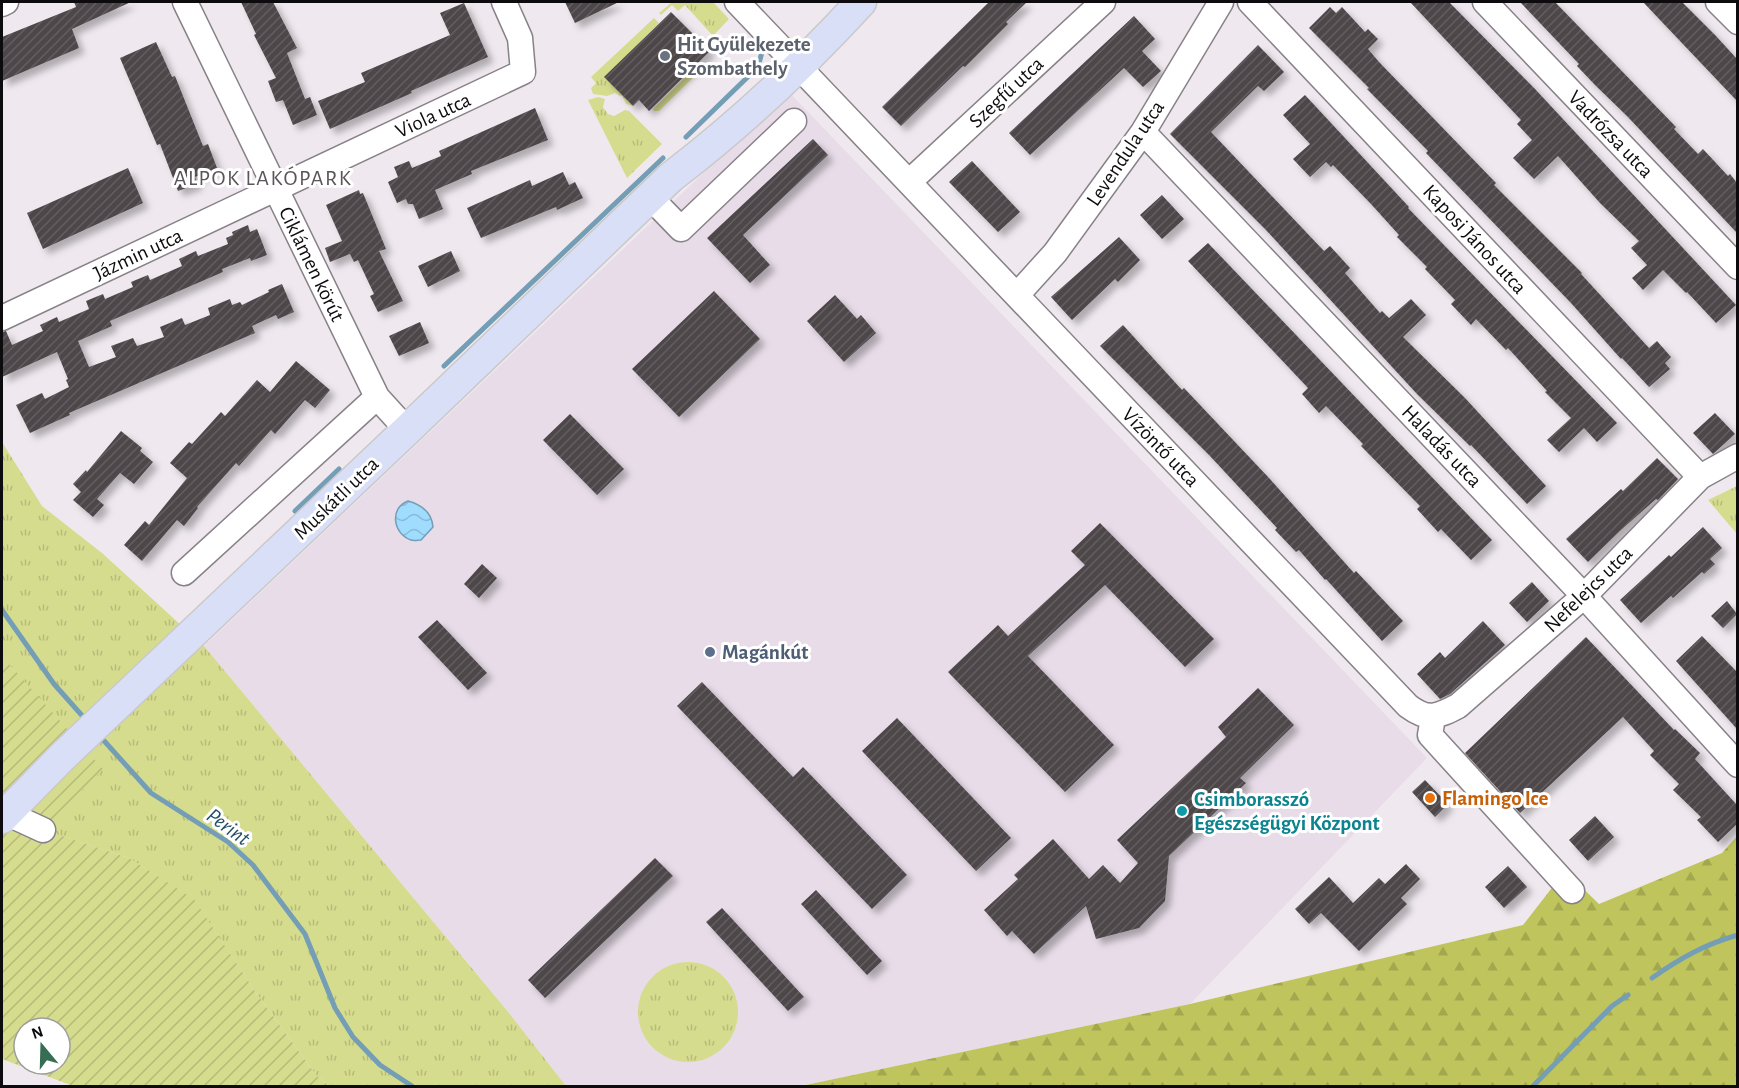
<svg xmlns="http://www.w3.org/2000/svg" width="1739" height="1088" viewBox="0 0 1739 1088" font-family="'Alegreya Sans',sans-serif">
  <defs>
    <pattern id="grass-tufts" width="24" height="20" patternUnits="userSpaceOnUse" patternTransform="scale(1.5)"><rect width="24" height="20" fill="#d6dc8e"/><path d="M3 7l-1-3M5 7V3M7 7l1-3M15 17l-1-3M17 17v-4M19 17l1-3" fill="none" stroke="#b6bb79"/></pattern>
    <pattern id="forest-firs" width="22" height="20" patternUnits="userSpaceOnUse" patternTransform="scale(1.5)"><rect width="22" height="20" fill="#bfc55c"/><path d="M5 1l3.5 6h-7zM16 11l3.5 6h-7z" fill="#a3a84f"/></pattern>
    <pattern id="garden-furrows" width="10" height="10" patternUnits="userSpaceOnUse" patternTransform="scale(1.5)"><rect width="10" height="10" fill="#d6dc8e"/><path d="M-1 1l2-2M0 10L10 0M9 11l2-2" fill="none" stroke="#b6bb79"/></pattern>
    <pattern id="water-waves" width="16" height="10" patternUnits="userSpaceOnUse" patternTransform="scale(1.5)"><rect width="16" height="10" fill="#a0dcfe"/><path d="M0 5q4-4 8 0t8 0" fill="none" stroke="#89bbd8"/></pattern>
    <pattern id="building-hatch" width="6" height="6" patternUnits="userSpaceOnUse" patternTransform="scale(1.5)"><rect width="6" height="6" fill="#4e474a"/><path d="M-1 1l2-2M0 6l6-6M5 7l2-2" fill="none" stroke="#635d60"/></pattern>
    <filter id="shadow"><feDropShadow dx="5.5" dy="5.5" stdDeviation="3" flood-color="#0004"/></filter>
  </defs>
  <rect width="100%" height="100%" fill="#efe9ef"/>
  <path fill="#e7dce8" d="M789,92L1427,758L1190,1004L801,1086H566L509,1013L204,646Z"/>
  <path fill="url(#grass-tufts)" d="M672,2H713L729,19L713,36L685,5L678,11L672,5L661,15L659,13Z
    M654,18L659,23L605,77L633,106L626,104L623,97L615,93L607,96L593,94L591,88L596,83L591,77Z
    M698,65L700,67V71L659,111H654L653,109Z
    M598,97L605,99L603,107L608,114L614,116L625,110L629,111L662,144L627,178L588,100Z
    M2,442L42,506L102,553L204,646L509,1013L566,1086H329L316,1075L254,990L194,900L129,858L43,830L37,697L2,656Z
    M1737,486V534L1708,500Z
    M638 1012a50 50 0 1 1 100 0a50 50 0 1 1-100 0Z"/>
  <path fill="url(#forest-firs)" d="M1737,836V1086H801L1190,1004L1523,925L1565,871L1599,904L1722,853Z"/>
  <path fill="url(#garden-furrows)" fill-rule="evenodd" d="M2,656L103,769L44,830L129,858L194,899L254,990L316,1075L329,1086H73L2,1059ZM24,1028H60V1064H24Z"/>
  <path fill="url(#water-waves)" stroke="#749db6" stroke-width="1.5" d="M408,501C422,505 432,512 433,527L421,540C418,540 414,541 411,540C393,534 389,508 408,501Z"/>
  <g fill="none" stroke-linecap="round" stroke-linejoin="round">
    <path stroke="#749db6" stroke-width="5" d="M686,137L758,67L762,52
      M444,366L663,158
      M295,511L339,469
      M2,610L54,684L86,720
      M98,734L151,793L228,842L253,865L305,934L335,1008L353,1037L380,1065L412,1086
      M1652,978C1679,959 1705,944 1738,935
      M1533,1086L1612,1006L1628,995"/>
  </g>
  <path fill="url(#building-hatch)" filter="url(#shadow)" d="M74,2H131L72,29L79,48L2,81V37L76,7Z
    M241,2H273L297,48L287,53L305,99L310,97L317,115L293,125L283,100L276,102L268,81L276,78L254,35L256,34Z
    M565,2H619L575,23Z
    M989,2H1027L1006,22L1008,24L965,67L963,66L901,126L882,107Z
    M1410,2H1449L1535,89L1736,305L1716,323L1687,292L1686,293L1663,270L1643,290L1632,278L1647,265L1631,248L1639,241L1600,203L1558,156L1534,179L1513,158L1532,140L1517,124L1521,120Z
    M1520,2H1555L1676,127L1674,129L1698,154L1703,149L1728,176L1730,174L1737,183V233L1627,116L1596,86L1577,66L1579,64Z
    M1643,2H1682L1716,36L1737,59V101Z
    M464,3L488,57L411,91L412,93L330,129L318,101L365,82L361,73L450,35L440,13Z
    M1330,7L1336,13L1342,7L1365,32L1368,29L1378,39L1368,49L1379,62L1496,183L1494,185L1582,273L1581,274L1649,348L1657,341L1671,357L1665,363L1670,369L1649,387L1622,358L1621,359L1571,303L1426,153L1428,151L1367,89L1369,88L1309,28Z
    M671,12L710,51L649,111L639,100L633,106L604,77Z
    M1134,16L1155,39L1142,51L1161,71L1143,87L1124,68L1030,155L1009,133Z
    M156,42L172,77L175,76L203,146L208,144L217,168L195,177L197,184L178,191L160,144L157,145L120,58Z
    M1258,45L1284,72L1264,91L1258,86L1211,132L1324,251L1330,246L1350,268L1345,273L1380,313L1382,311L1389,318L1411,299L1426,315L1403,337L1465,398L1546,486L1527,504L1471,445L1470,446L1417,394L1266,230L1170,134Z
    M1305,95L1409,207L1408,208L1617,423L1597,442L1584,428L1559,452L1547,440L1571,418L1545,392L1547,391L1508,348L1506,350L1476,319L1471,325L1451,304L1455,300L1425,269L1427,267L1397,237L1399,235L1371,204L1333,165L1331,167L1326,162L1310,177L1293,159L1310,144L1283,115Z
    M535,108L548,140L471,171L472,174L435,190L443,209L419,219L413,204H408L406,199L397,203L388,182L398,177L394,167L409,161L412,168L441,156L439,151Z
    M813,139L828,155L743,235L770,265L750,283L707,238Z
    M972,161L1020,212L998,232L949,182Z
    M128,168L143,203L43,249L27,213Z
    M563,172L569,185L575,182L583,198L557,210L556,207L481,238L467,208L530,180L532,186Z
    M359,190L360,194L363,193L386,249L379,251L403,301L378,312L370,296L374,294L358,260L354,262L350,254L330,262L325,248L342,241L326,205Z
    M1162,195L1184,219L1162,239L1140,215Z
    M248,225L250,232L257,229L267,255L251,261L250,258L222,269L223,272L110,321L112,326L78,341L89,367L116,357L111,346L133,338L137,346L164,337L160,327L182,318L185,325L210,315L208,308L230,299L232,305L240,302L242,305L269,292L268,290L282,284L294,312L278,319L276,315L252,326L255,333L69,413L70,415L30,433L16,405L42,393L45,399L69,387L66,380L68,379L57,352L2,377V332L6,331L12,345L43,331L40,325L57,317L59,322L89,309L86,301L103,294L105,299L133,287L131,282L148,275L150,280L182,266L179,259L196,251L198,256L228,244L226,238L233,235L232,232Z
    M1119,237L1140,260L1118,282L1115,279L1072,320L1051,297Z
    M1208,243L1492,540L1471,560L1441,529L1438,532L1417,509L1420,506L1361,446L1363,444L1326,406L1319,413L1302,394L1308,388L1188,261Z
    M451,251L460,271L428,287L418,266Z
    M714,291L760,339L679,417L632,369Z
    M835,295L857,319L861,315L876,333L844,362L807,321Z
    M420,322L429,343L399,356L389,336Z
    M1123,325L1182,390L1184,388L1269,478L1354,573L1356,571L1403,621L1382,641L1326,579L1325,580L1299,550L1296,552L1275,530L1277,528L1210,456L1100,346Z
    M296,361L330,390L315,408L305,400L275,434L271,430L239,466L236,463L197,507L198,508L184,526L177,520L142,561L124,545L145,521L149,525L187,478L170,463L189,442L192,444L221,412L225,416L257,380L270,392Z
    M1715,413L1735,434L1713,454L1693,433Z
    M570,414L624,469L597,495L543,440Z
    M121,431L142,448L140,451L153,462L134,484L120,473L97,499L104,505L93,517L73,500L81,492L73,484L86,470L87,472Z
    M1657,458L1678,479L1658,500L1656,499L1621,530L1588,562L1566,539L1621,489L1623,491Z
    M1100,523L1214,639L1185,667L1105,585L1028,656L1114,745L1065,792L948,672L998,625L1008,636L1085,565L1071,551Z
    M1703,527L1722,548L1710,559L1715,564L1704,574L1702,572L1673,598L1671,596L1641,623L1620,600L1669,555L1671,557Z
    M482,564L497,578L479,598L464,584Z
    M1532,582L1549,601L1527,622L1509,603Z
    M1727,601L1737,614L1723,628L1711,616Z
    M437,620L487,673L468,690L418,637Z
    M1483,621L1505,645L1450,694L1440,699L1417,674L1440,652L1445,658Z
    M1702,636L1737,672V729L1676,661Z
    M1586,637L1674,730L1675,729L1700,753L1695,759L1737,805V824L1718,842L1697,820L1701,817L1673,790L1679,784L1650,755L1654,751L1623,717L1520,813L1465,753Z
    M702,682L793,777L803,767L907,875L872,909L677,706Z
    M1258,688L1294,725L1240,778L1246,783L1169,856L1165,901L1139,928L1096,939L1086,906L1034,954L1012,931L1007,936L984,910L1018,879L1014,875L1053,839L1089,879L1103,865L1120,883L1138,863L1117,840L1226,737L1218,727Z
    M897,718L1011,838L976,871L862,751Z
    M1425,780L1448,804L1435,817L1412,792Z
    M1595,816L1614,837L1588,861L1569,840Z
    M655,858L673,876L545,998L528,980Z
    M1406,864L1420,879L1401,898L1407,904L1359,951L1321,913L1309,924L1295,909L1329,877L1353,903L1379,878L1385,884Z
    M1508,866L1527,887L1504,908L1485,887Z
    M816,890L882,961L867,975L801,904Z
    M722,908L804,997L788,1011L706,922Z"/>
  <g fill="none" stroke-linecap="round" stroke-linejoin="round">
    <defs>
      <path id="minor" d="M185,2L377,397L407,430
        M737,2L1408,706C1428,721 1437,717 1458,706L1584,596L1700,477L1738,456
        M1250,2L1700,477
        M1485,2L1738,267
        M1718,2L1738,22
        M2,4L6,2
        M1143,132L1584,596L1738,765
        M909,182L1103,2
        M650,197L681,229L794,121
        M1017,295L1055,253L1143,132L1221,2
        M2,318L523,72L520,38L504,2
        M184,573L377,397
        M1433,717L1430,735L1572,891
        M6,813L43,830"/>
      <path id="major" d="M2,818L62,757L407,430L671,177C739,125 803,65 861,2"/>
    </defs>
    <use href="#minor" stroke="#888288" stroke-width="27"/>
    <use href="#major" stroke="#cac9ca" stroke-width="33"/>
    <use href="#minor" stroke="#fff" stroke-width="24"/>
    <use href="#major" stroke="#d9dff6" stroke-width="30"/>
  </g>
  <circle fill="#6b7280" stroke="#fff" stroke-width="2" cx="665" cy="56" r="6"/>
  <circle fill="#5c6f8a" stroke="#fff" stroke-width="2" cx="710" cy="652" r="6"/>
  <circle fill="#e8710a" stroke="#fff" stroke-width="2" cx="1430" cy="798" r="6"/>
  <circle fill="#0f9aa8" stroke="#fff" stroke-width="2" cx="1182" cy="811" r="6"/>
  <g text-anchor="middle" stroke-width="6" stroke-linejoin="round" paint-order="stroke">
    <g font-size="21" font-weight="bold" fill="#5b616d" stroke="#fff" text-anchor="start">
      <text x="677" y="51">Hit Gyülekezete<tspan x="677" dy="24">Szombathely</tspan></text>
    </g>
    <g font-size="21" fill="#0d0b0d" stroke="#fff">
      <text transform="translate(1006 92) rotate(-43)" y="7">Szegfű utca</text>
      <text transform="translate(433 115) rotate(-25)" y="7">Viola utca</text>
      <text transform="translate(1611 134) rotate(46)" y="7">Vadrózsa utca</text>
      <text transform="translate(1125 153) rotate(-56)" y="7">Levendula utca</text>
      <text transform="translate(1475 239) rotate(47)" y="7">Kaposi János utca</text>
      <text transform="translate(138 254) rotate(-25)" y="7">Jázmin utca</text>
      <text transform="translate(312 264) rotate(64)" y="7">Ciklámen körút</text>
      <text transform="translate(1442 446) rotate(46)" y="7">Haladás utca</text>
      <text transform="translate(1161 447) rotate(46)" y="7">Vízöntő utca</text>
      <text transform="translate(336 498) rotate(-44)" y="7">Muskátli utca</text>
      <text transform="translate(1588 589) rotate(-44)" y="7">Nefelejcs utca</text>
    </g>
    <g font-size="21" font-weight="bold" fill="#4e5e75" stroke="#fff" text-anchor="start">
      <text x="722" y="659">Magánkút</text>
    </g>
    <g font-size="21" font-weight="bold" fill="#c56008" stroke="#fff" text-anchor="start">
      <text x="1442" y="805">Flamingo Ice</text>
    </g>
    <g font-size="21" font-weight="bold" fill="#0d838f" stroke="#fff" text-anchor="start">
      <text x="1194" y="806">Csimborasszó<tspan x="1194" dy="24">Egészségügyi Központ</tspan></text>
    </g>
    <g font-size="22" letter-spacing="1.5" fill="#5a555a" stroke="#fff">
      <text x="263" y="185">ALPOK LAKÓPARK</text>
    </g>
    <g font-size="22" font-style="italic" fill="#1f4e65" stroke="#fff">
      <text transform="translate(229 826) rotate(36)" y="8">Perint</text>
    </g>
  </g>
  <rect width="1739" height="1088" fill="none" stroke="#0d0b0d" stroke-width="6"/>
  <g transform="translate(42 1046) rotate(341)"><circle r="28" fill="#ffffff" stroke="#9e9d9e" stroke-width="1.5"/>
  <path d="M0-4.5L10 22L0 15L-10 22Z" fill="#366e54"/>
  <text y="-9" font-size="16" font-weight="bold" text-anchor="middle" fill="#0d0b0d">N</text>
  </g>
</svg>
